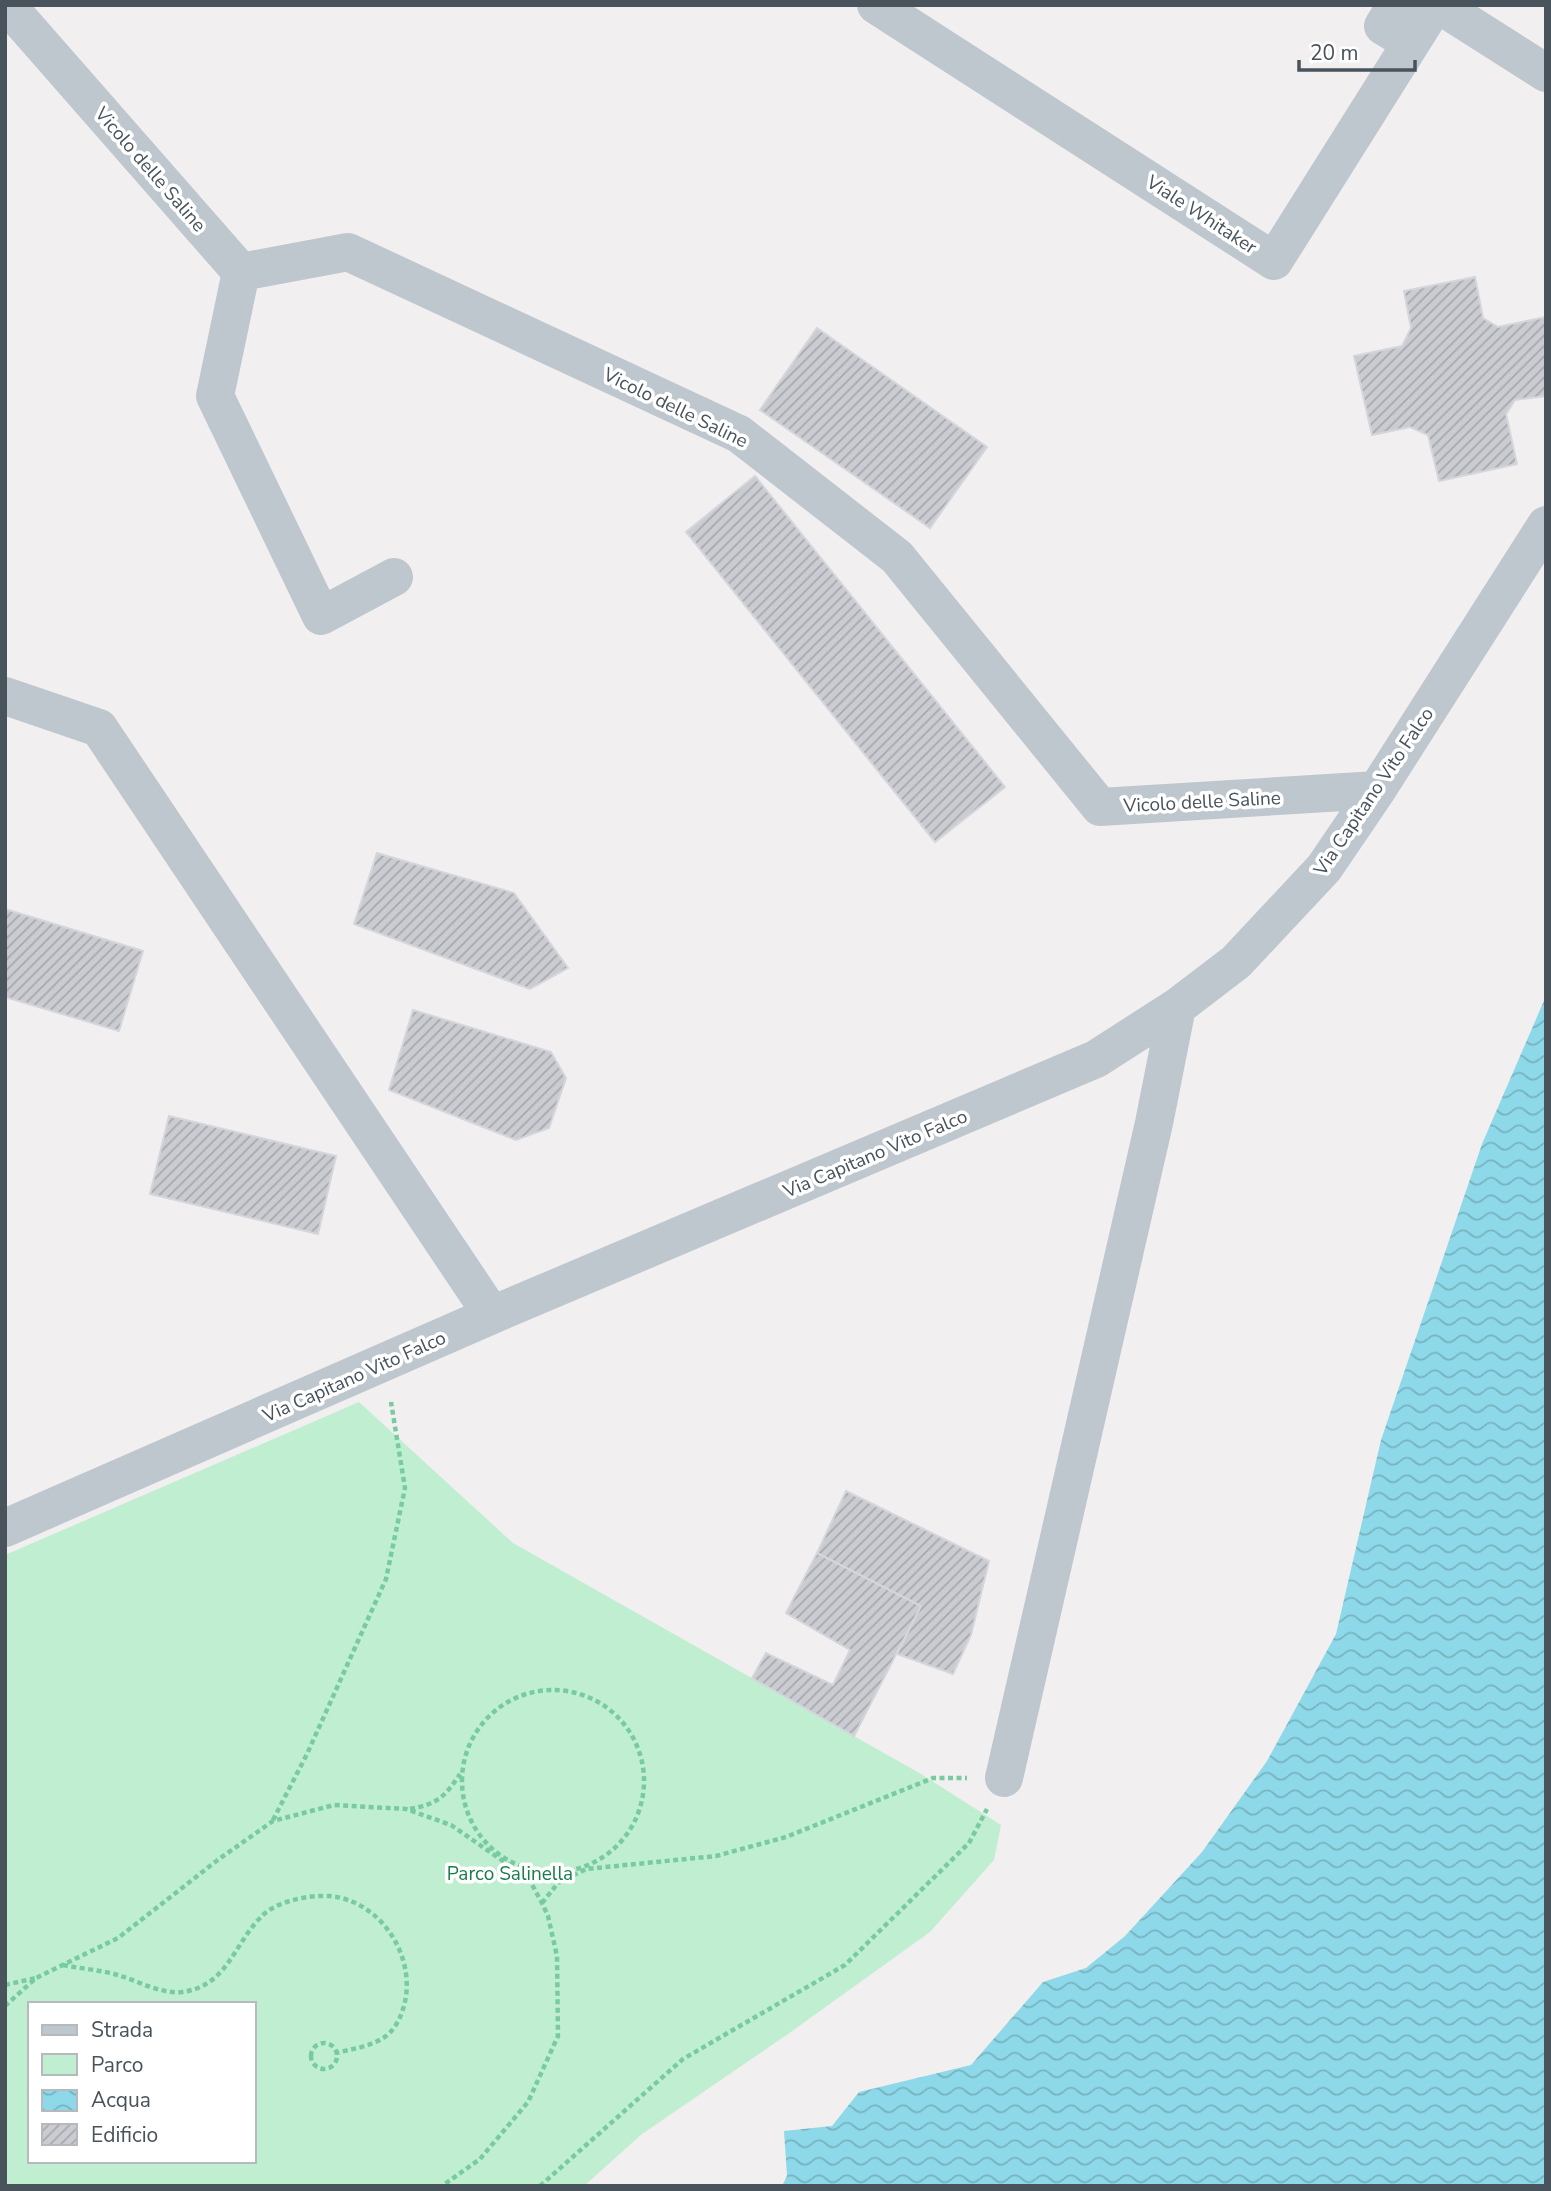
<svg xmlns="http://www.w3.org/2000/svg" width="1551" height="2191" viewBox="0 0 1551 2191" font-family="'Nunito Sans',sans-serif">
  <defs>
    <pattern id="water-waves" width="16" height="10" patternUnits="userSpaceOnUse" patternTransform="scale(1.75)"><rect width="16" height="10" fill="#8ed9e9"/><path d="M0 5q4-4 8 0t8 0" fill="none" stroke="#76b3c0"/></pattern>
    <pattern id="building-hatch" width="6" height="6" patternUnits="userSpaceOnUse" patternTransform="scale(1.75)"><rect width="6" height="6" fill="#caccd2"/><path d="M-1 1l2-2M0 6l6-6M5 7l2-2" fill="none" stroke="#a6a8ae"/></pattern>
  </defs>
  <rect width="100%" height="100%" fill="#f2eff0"/>
  <path fill="#c0eed0" fill-rule="evenodd" d="M359,1402L513,1543L921,1774L1001,1825L994,1860L930,1932L788,2034L642,2134L584,2186H5V1555ZM30,2004H254V2161H30Z"/>
  <path fill="url(#water-waves)" d="M1546,996V2186H782L787,2176L784,2131L832,2126L859,2092L971,2065L1043,1982L1086,1968L1125,1936L1202,1852L1267,1761L1336,1634L1381,1440L1482,1144Z"/>
  <path fill="url(#building-hatch)" stroke="#d4d6db" stroke-width="2" d="M1475,277L1483,318L1498,327L1546,317V396L1515,400L1506,414L1517,464L1439,481L1428,435L1410,427L1372,435L1354,356L1402,346L1411,328L1404,291Z
    M817,328L987,447L930,528L760,410Z
    M755,476L1005,787L935,842L686,532Z
    M377,853L514,893L568,968L530,989L354,924Z
    M5,909L143,951L119,1031L5,997Z
    M413,1010L551,1052L566,1078L549,1128L516,1140L389,1090Z
    M169,1116L336,1156L318,1234L150,1194Z
    M846,1491L989,1561L971,1635L953,1674L897,1654L921,1606L817,1553Z
    M817,1553L921,1606L854,1736L752,1678L766,1653L833,1685L850,1650L786,1613Z"/>
  <g fill="none" stroke-linecap="round" stroke-linejoin="round">
    <path stroke="#78cba0" stroke-width="4.5" stroke-dasharray="5 3.5" stroke-linecap="butt" d="M462 1781a91 91 0 1 1 182 0a91 91 0 1 1-182 0Z
      M410,1809C437,1804 445,1797 460,1774
      M273,1820L307,1754L386,1579L405,1488L391,1402
      M542,1903L558,1883L586,1869L716,1856L786,1837L933,1778H967
      M63,1965C82,1969 103,1970 121,1976C140,1982 161,1994 182,1992C227,1986 233,1946 260,1918C275,1901 308,1895 329,1896C382,1900 419,1960 403,2009C400,2019 395,2029 386,2036C373,2046 352,2049 336,2053
      M5,1985L36,1978
      M5,2006L36,1978L118,1938L219,1859L273,1821L334,1805L406,1809L451,1825L529,1879L542,1903L548,1916L557,1956L558,2036L528,2102L480,2159L442,2186
      M311 2056a13 13 0 1 1 26 0a13 13 0 1 1-26 0Z
      M540,2186L683,2059L845,1965L969,1843L987,1809"/>
    <path stroke="#bec7ce" stroke-width="38" d="M7,5L241,272L348,252L739,434L897,557L1100,807L1377,790
      M876,5L1274,261L1435,5
      M1396,5L1383,26L1411,43
      M1439,5L1546,73
      M241,272L215,396L321,616L394,577
      M5,696L99,728L492,1315
      M5,1528L492,1315L1096,1059L1177,1007L1236,962L1324,868L1377,790L1546,525
      M1004,1778L1154,1123L1177,1007"/>
  </g>
  <g text-anchor="middle" stroke-width="7" stroke-linejoin="round" paint-order="stroke">
    <g font-size="19" fill="#48535c" stroke="#fff">
      <text transform="translate(151 169) rotate(49)" y="7">Vicolo delle Saline</text>
      <text transform="translate(1202 214) rotate(33)" y="7">Viale Whitaker</text>
      <text transform="translate(676 407) rotate(26)" y="7">Vicolo delle Saline</text>
      <text transform="translate(1373 791) rotate(-56)" y="7">Via Capitano Vito Falco</text>
      <text transform="translate(1202 801) rotate(-3)" y="7">Vicolo delle Saline</text>
      <text transform="translate(875 1153) rotate(-23)" y="7">Via Capitano Vito Falco</text>
      <text transform="translate(354 1376) rotate(-24)" y="7">Via Capitano Vito Falco</text>
    </g>
    <g font-size="19" fill="#1a7c48" stroke="#fff">
      <text x="510" y="1880">Parco Salinella</text>
    </g>
  </g>
  <rect width="1551" height="2191" fill="none" stroke="#48535c" stroke-width="14"/>
  <rect x="28" y="2002" width="228" height="161" fill="#ffffff" stroke="#b6babe" stroke-width="2"/>
  <rect x="42" y="2025" width="35" height="10" fill="#bec7ce" stroke="#b6babe" stroke-width="2"/>
  <text x="91" y="2037" font-size="21" fill="#48535c">Strada</text>
  <rect x="42" y="2054" width="35" height="21" fill="#c0eed0" stroke="#b6babe" stroke-width="2"/>
  <text x="91" y="2072" font-size="21" fill="#48535c">Parco</text>
  <rect x="42" y="2090" width="35" height="21" fill="url(#water-waves)" stroke="#b6babe" stroke-width="2"/>
  <text x="91" y="2107" font-size="21" fill="#48535c">Acqua</text>
  <rect x="42" y="2124" width="35" height="21" fill="url(#building-hatch)" stroke="#b6babe" stroke-width="2"/>
  <text x="91" y="2142" font-size="21" fill="#48535c">Edificio</text>
  <path d="M1299 60v10h116v-10" fill="none" stroke="#48535c" stroke-width="3.5"/>
  <text x="1310" y="60" font-size="21" fill="#48535c" stroke="#ffffff" stroke-width="5" paint-order="stroke">20 m</text>
</svg>
